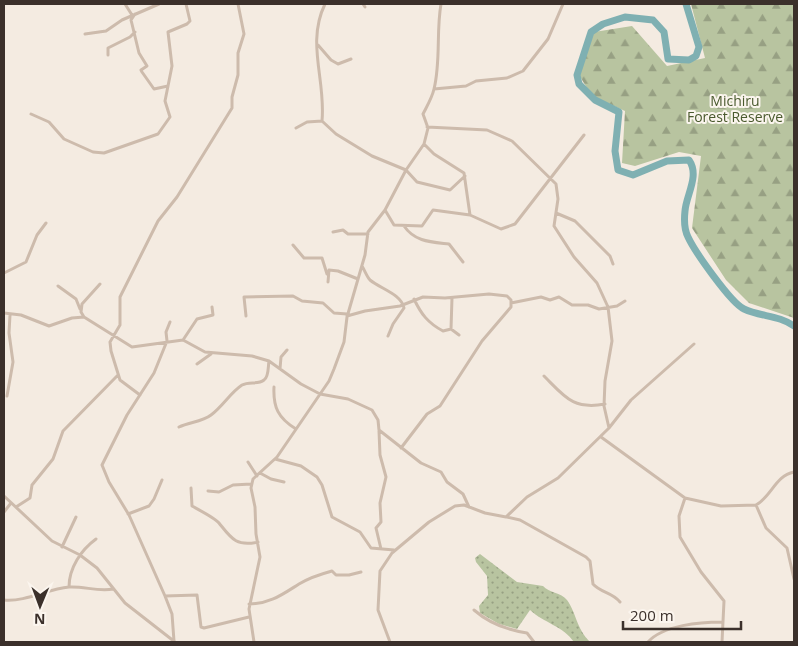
<svg xmlns="http://www.w3.org/2000/svg" width="798" height="646" viewBox="0 0 798 646" font-family="'Open Sans',sans-serif">
  <defs>
    <pattern id="grass-dots" width="8" height="8" patternUnits="userSpaceOnUse" patternTransform="scale(1.25)"><rect width="8" height="8" fill="#b8c4a0"/><path d="M2 2h.1M6 6h.1" fill="none" stroke="#97a083" stroke-width="1.8" stroke-linecap="round"/></pattern>
    <pattern id="forest-firs" width="22" height="20" patternUnits="userSpaceOnUse" patternTransform="scale(1.25)"><rect width="22" height="20" fill="#b8c4a0"/><path d="M5 1l3.5 6h-7zM16 11l3.5 6h-7z" fill="#97a083"/></pattern>
  </defs>
  <rect width="100%" height="100%" fill="#f4ebe1"/>
  <path fill="url(#grass-dots)" d="M480,554L517,582L543,586C549,593 561,592 567,600C576,612 576,628 590,642H574C563,626 544,623 530,610L517,629L499,624L480,613L479,606L488,595L487,576L476,562L475,558Z"/>
  <path fill="url(#forest-firs)" d="M691,4H794V318L749,303L726,280L692,228L701,156L679,152L635,166L622,163L625,111L592,96L579,75L594,32L632,26L667,66L705,58Z"/>
  <g fill="none" stroke-linecap="round" stroke-linejoin="round">
    <path stroke="#7fb0b2" stroke-width="7" d="M686,4L699,47L696,56L689,60L668,59L664,32L653,20L625,17L603,24L591,32L577,75L579,84L595,100L619,112L615,151L618,170L633,175L667,161L689,160C700,176 686,195 685,211C684,220 684,229 688,237C695,252 731,303 744,309C761,317 779,315 794,326"/>
    <path stroke="#cdbbac" stroke-width="3" d="M125,4L132,15
      M363,4L365,7
      M135,14L131,20L132,24L139,53L147,66L141,70L142,72L154,89L168,86
      M85,34L106,31L122,20L159,4
      M318,45L331,60L338,64L351,59
      M108,55V48L130,37L135,32
      M434,89L466,86L476,81L507,78L523,71L548,39L563,4
      M31,114L49,122L64,139L93,152L104,153L158,134L170,117L165,101L172,66L168,32L187,24L190,21L186,4
      M322,121C326,80 306,43 325,4
      M296,128L307,122L322,121L336,134L372,156L406,170L417,182L450,190L465,176
      M424,144L434,154L464,173L470,215
      M385,210L394,225L422,226L433,210L470,215L501,229L515,224L584,135
      M556,213L575,221L610,256L613,264
      M404,226C415,242 431,242 449,244L463,262
      M333,232L343,230L348,234H368
      M293,245L304,258H322L327,274
      M362,266C365,271 367,277 370,280C381,289 401,294 404,308L393,324L388,336
      M4,273L26,262L37,235L46,223
      M328,282L329,270L338,271L358,279
      M58,286L76,299L80,309
      M414,299C421,314 428,323 443,331L451,329L459,335
      M511,303L541,297L550,300L559,297L572,305H588L599,309L617,306L625,301
      M4,313L21,315L49,326L72,318L84,317L132,347L183,340L205,352L252,356L269,361L301,384L320,394L348,399L372,410L378,420L379,430L421,463L441,472L447,482L463,494L469,507
      M246,316L244,297L293,296L302,301L323,303L334,313L347,314
      M347,316L365,311L400,306L423,297L445,298L489,294L507,296L511,300V307L482,341L440,406L427,414L401,448
      M84,317L81,312L82,304L100,284
      M170,322L166,332L167,341L154,373L127,415L102,465L109,482L129,515L165,596L172,614L174,641
      M451,329L452,298
      M183,340L197,319L213,315L212,307
      M197,364L211,354
      M280,369L281,357L287,350
      M544,376C565,397 573,410 605,404
      M274,387C273,407 278,418 296,429
      M140,395L120,380L111,351L110,342L120,325V297L158,221L177,197L232,108V97L238,75V53L244,34L238,4
      M7,396L13,362L9,333L10,315
      M179,427C189,422 202,422 211,415C223,406 230,393 242,385C249,381 258,385 264,380C269,377 268,366 269,361
      M609,428L631,400L694,344
      M379,431L380,455L386,477L380,503L381,522L376,528L381,549
      M601,437L685,498L721,506L756,505C772,496 775,476 794,472
      M275,459L301,466L317,477L322,485L332,517L360,532L371,548L394,550
      M248,462L257,476
      M260,473L271,479L284,482
      M191,488L192,506C199,510 215,518 219,523C231,538 236,547 258,542
      M208,491L219,492L233,485L251,484
      M4,496L52,541L80,555L97,568L125,603L175,642
      M685,498L679,516L680,537L701,572L724,601L722,642
      M756,505L766,528L787,548L794,579
      M16,507L30,498L32,485L53,459L63,431L118,375
      M4,512L11,503
      M128,514L149,506L154,499L162,480
      M507,517L520,520L586,557L590,561L593,584C601,593 612,592 620,602
      M62,547L76,517
      M69,587C69,568 81,550 96,539
      M165,596L197,595L201,627L204,628L249,617
      M4,600C26,602 47,589 69,587C84,586 98,592 113,589
      M249,604C270,604 283,594 299,584C309,578 321,574 332,571L336,575H349L361,572
      M474,610C490,624 507,630 527,633L534,642
      M254,642L249,609L260,557L256,534L255,507L251,488L253,479L277,457L329,381L334,369L344,342L347,317L365,255L368,232L385,210L406,170L424,144L428,128L423,114C427,106 432,98 434,89C441,61 436,32 441,4
      M390,642L378,610L380,571L392,553L429,522L455,506L464,505L485,513L506,517L527,497L558,478L609,428L604,406L605,381L612,341L608,307L597,283L574,257L554,226L558,199L556,184L512,141L487,130L427,127
      M648,642C663,625 701,622 722,622"/>
  </g>
  <g text-anchor="middle" stroke-width="4" stroke-linejoin="round" paint-order="stroke">
    <g font-size="14" fill="#4a5a2e" stroke="#fbf5ee">
      <text x="735" y="106">Michiru<tspan x="735" dy="16">Forest Reserve</tspan></text>
    </g>
  </g>
  <rect width="798" height="646" fill="none" stroke="#3b302b" stroke-width="10"/>
  <g transform="translate(40 606) rotate(181)" stroke="#fbf5ee" stroke-width="4" paint-order="stroke">
  <path d="M0-4L9 19L0 12L-9 19Z" fill="#3b302b"/>
  <text y="-8" font-size="14" font-weight="bold" text-anchor="middle" fill="#3b302b">N</text>
  </g>
  <path d="M623 621v8h118v-8" fill="none" stroke="#3b302b" stroke-width="2.5"/>
  <text x="630" y="621" font-size="15" fill="#3b302b" stroke="#fbf5ee" stroke-width="4" paint-order="stroke">200 m</text>
</svg>
